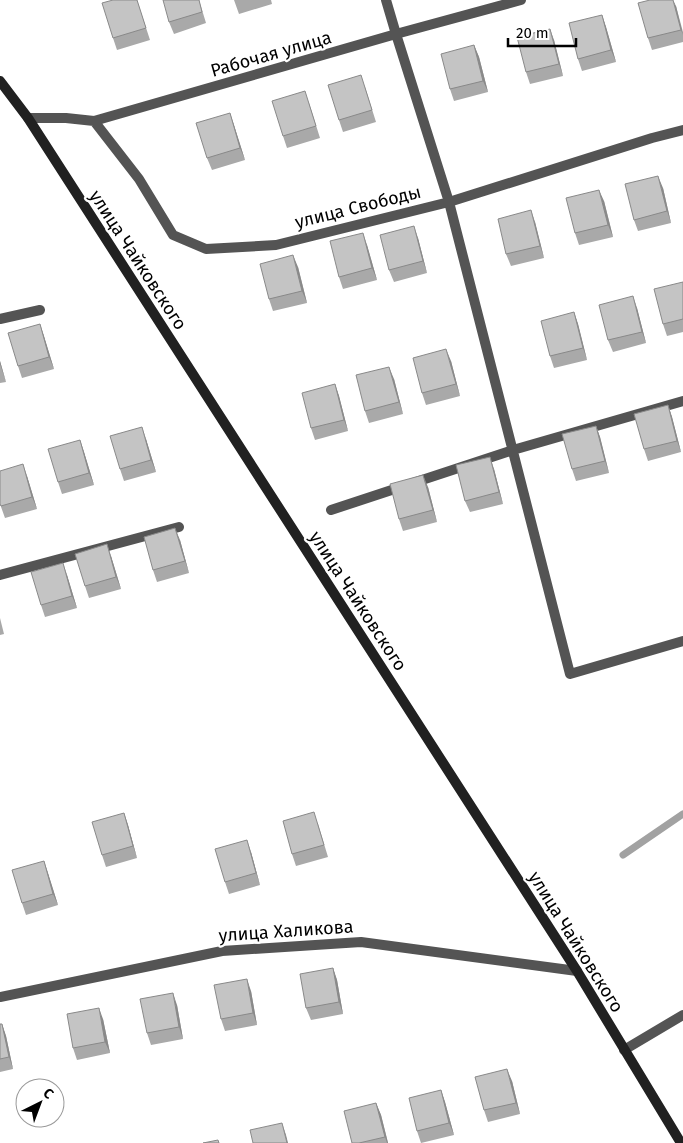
<svg xmlns="http://www.w3.org/2000/svg" width="683" height="1143" viewBox="0 0 683 1143" font-family="'Fira Sans',sans-serif">
  <rect width="100%" height="100%" fill="#fff"/>
  <g fill="none" stroke-linecap="round" stroke-linejoin="round">
    <path stroke="#a2a2a2" stroke-width="7" d="M623,855L683,814"/>
    <path stroke="#545454" stroke-width="10" d="M386,0L396,34L449,202L570,674L683,641
      M28,118H66L94,121L396,34L521,0
      M94,121L139,179L173,235L206,249L276,245L449,202L652,138L683,130
      M0,319L40,310
      M331,510L513,450L683,401
      M0,575L179,527
      M0,997L222,951L361,942L577,971
      M624,1050L683,1015"/>
    <path stroke="#212121" stroke-width="10" d="M0,81L28,118L577,971L681,1143"/>
  </g>
  <path fill="#a9a9a9" d="M137,0L150,40L117,50L113,38Z
    M199,0L206,23L174,34L169,22Z
    M234,0H271L272,4L239,14Z
    M676,6L683,32V42L652,50L648,38Z
    M602,15L606,27L616,62L582,71L578,59Z
    M554,40L563,76L530,84L526,72Z
    M474,45L479,57L488,92L454,101L450,89Z
    M365,87L376,122L343,132L339,120Z
    M309,103L320,138L287,148L283,136Z
    M230,113L245,160L212,170L207,158Z
    M663,188L671,223L638,231L634,220Z
    M604,201L613,237L579,245L575,233Z
    M535,222L544,258L511,266L506,254Z
    M418,238L427,273L394,282L389,270Z
    M367,245L377,280L343,289L339,277Z
    M298,267L307,303L273,311L269,299Z
    M683,282V332L667,336L663,324Z
    M637,308L646,343L613,352L608,340Z
    M574,312L578,324L587,360L554,368L550,356Z
    M40,324L54,369L22,378L18,366Z
    M0,361L6,382L0,383Z
    M451,361L460,396L426,405L422,393Z
    M394,379L403,414L369,423L365,411Z
    M335,384L339,396L348,431L315,440L311,428Z
    M668,405L672,417L681,452L648,461L644,449Z
    M596,426L600,437L609,473L576,481L572,469Z
    M146,439L156,472L124,481L120,469Z
    M80,440L84,452L94,485L62,494L58,482Z
    M494,469L503,504L470,512L465,501Z
    M27,476L37,509L5,518L0,504Z
    M428,487L437,522L403,531L399,519Z
    M180,540L189,573L157,582L153,570Z
    M111,556L121,589L89,598L85,586Z
    M67,575L77,608L45,617L41,605Z
    M0,618L4,634L0,635Z
    M124,813L128,825L137,858L106,867L102,855Z
    M318,824L328,857L296,866L292,854Z
    M251,852L260,885L229,894L225,882Z
    M44,861L58,905L26,915L22,903Z
    M333,968L337,980L343,1014L311,1020L306,1008Z
    M251,991L257,1025L225,1031L221,1019Z
    M177,1005L183,1039L151,1045L147,1033Z
    M103,1019L110,1053L77,1060L73,1048Z
    M0,1024H2L6,1036L13,1069L0,1072Z
    M512,1081L520,1114L488,1122L484,1110Z
    M441,1090L445,1102L454,1135L421,1143L417,1131Z
    M376,1103L381,1115L388,1143H352Z"/>
  <path fill="#898989" d="M673,0L676,6L683,35L681,30Z
    M602,15L606,27L616,62L611,50Z
    M550,29L554,40L563,76L559,64Z
    M474,45L479,57L488,92L483,81Z
    M230,113L234,125L245,160L240,148Z
    M658,176L663,188L671,223L667,211Z
    M599,190L604,201L613,237L608,225Z
    M531,210L535,222L544,258L540,246Z
    M414,226L418,238L427,273L423,261Z
    M363,233L367,245L377,280L372,268Z
    M293,255L298,267L307,303L302,291Z
    M633,296L637,308L646,343L642,332Z
    M574,312L578,324L587,360L583,348Z
    M40,324L44,336L54,369L49,357Z
    M446,349L451,361L460,396L456,384Z
    M0,361L6,382L0,364Z
    M389,367L394,379L403,414L399,402Z
    M335,384L339,396L348,431L344,420Z
    M668,405L672,417L681,452L677,441Z
    M596,426L600,437L609,473L605,461Z
    M142,427L146,439L156,472L151,460Z
    M80,440L84,452L94,485L89,473Z
    M490,457L494,469L503,504L499,492Z
    M23,464L27,476L37,509L32,497Z
    M423,475L428,487L437,522L433,510Z
    M175,528L180,540L189,573L185,561Z
    M107,544L111,556L121,589L116,577Z
    M63,563L67,575L77,608L72,596Z
    M124,813L128,825L137,858L133,846Z
    M247,840L251,852L260,885L256,873Z
    M44,861L48,873L58,905L53,894Z
    M333,968L337,980L343,1014L339,1002Z
    M247,979L251,991L257,1025L253,1013Z
    M173,993L177,1005L183,1039L179,1027Z
    M99,1008L103,1019L110,1053L105,1042Z
    M2,1024L6,1036L13,1069L9,1057Z
    M507,1069L512,1081L520,1114L516,1103Z
    M441,1090L445,1102L454,1135L449,1123Z
    M376,1103L381,1115L388,1143H387L385,1137Z
    M282,1123L286,1135L288,1143H287Z"/>
  <path fill="#c4c4c4" stroke="#898989" d="M113,0H137L146,28L113,38L102,3Z
    M163,0H199L202,12L169,22Z
    M650,0H673L681,30L648,38L638,3Z
    M602,15L611,50L578,59L569,23Z
    M550,29L559,64L526,72L517,37Z
    M474,45L483,81L450,89L441,54Z
    M361,75L372,110L339,120L328,85Z
    M305,91L316,126L283,136L272,101Z
    M230,113L240,148L207,158L196,123Z
    M658,176L667,211L634,220L625,184Z
    M599,190L608,225L575,233L566,198Z
    M531,210L540,246L506,254L498,219Z
    M414,226L423,261L389,270L380,235Z
    M363,233L372,268L339,277L330,241Z
    M293,255L302,291L269,299L260,264Z
    M683,282V319L663,324L654,289Z
    M633,296L642,332L608,340L599,305Z
    M574,312L583,348L550,356L541,321Z
    M40,324L49,357L18,366L8,333Z
    M446,349L456,384L422,393L413,358Z
    M389,367L399,402L365,411L356,375Z
    M335,384L344,420L311,428L302,393Z
    M668,405L677,441L644,449L634,414Z
    M596,426L605,461L572,469L562,434Z
    M142,427L151,460L120,469L110,436Z
    M80,440L89,473L58,482L48,449Z
    M490,457L499,492L465,501L456,465Z
    M23,464L32,497L1,506L0,504V471Z
    M423,475L433,510L399,519L390,484Z
    M175,528L185,561L153,570L144,537Z
    M107,544L116,577L85,586L75,554Z
    M63,563L72,596L41,605L31,572Z
    M314,812L324,845L292,854L283,821Z
    M124,813L133,846L102,855L92,822Z
    M247,840L256,873L225,882L215,849Z
    M44,861L53,894L22,903L12,870Z
    M333,968L339,1002L306,1008L300,974Z
    M247,979L253,1013L221,1019L214,985Z
    M173,993L179,1027L147,1033L140,999Z
    M99,1008L105,1042L73,1048L67,1014Z
    M0,1024H2L9,1057L0,1059Z
    M507,1069L516,1103L484,1110L475,1077Z
    M441,1090L449,1123L417,1131L409,1098Z
    M376,1103L385,1137L359,1143H352L344,1111Z
    M282,1123L287,1143H253L250,1130Z
    M218,1140L219,1143H203Z"/>
  <g text-anchor="middle" stroke-width="4.5" stroke-linejoin="round" paint-order="stroke">
    <g font-size="18" fill="#000" stroke="#fff">
      <text transform="translate(271 54) rotate(-16)" y="6">Рабочая улица</text>
      <text transform="translate(358 207) rotate(-14)" y="6">улица Свободы</text>
      <text transform="translate(138 260) rotate(57)" y="6">улица Чайковского</text>
      <text transform="translate(358 601) rotate(57)" y="6">улица Чайковского</text>
      <text transform="translate(286 931) rotate(-4)" y="6">улица Халикова</text>
      <text transform="translate(576 942) rotate(58)" y="6">улица Чайковского</text>
    </g>
  </g>
  <g transform="translate(40 1103) rotate(42)"><circle r="24" fill="#ffffff" stroke="#999999"/>
  <path d="M0-4L9 19L0 12L-9 19Z" fill="#000000"/>
  <text y="-8" font-size="14" font-weight="bold" text-anchor="middle" fill="#000000">С</text>
  </g>
  <path d="M508 38v8h68v-8" fill="none" stroke="#000000" stroke-width="2.5"/>
  <text x="516" y="38" font-size="15" fill="#000000" stroke="#ffffff" stroke-width="4" paint-order="stroke">20 m</text>
</svg>
